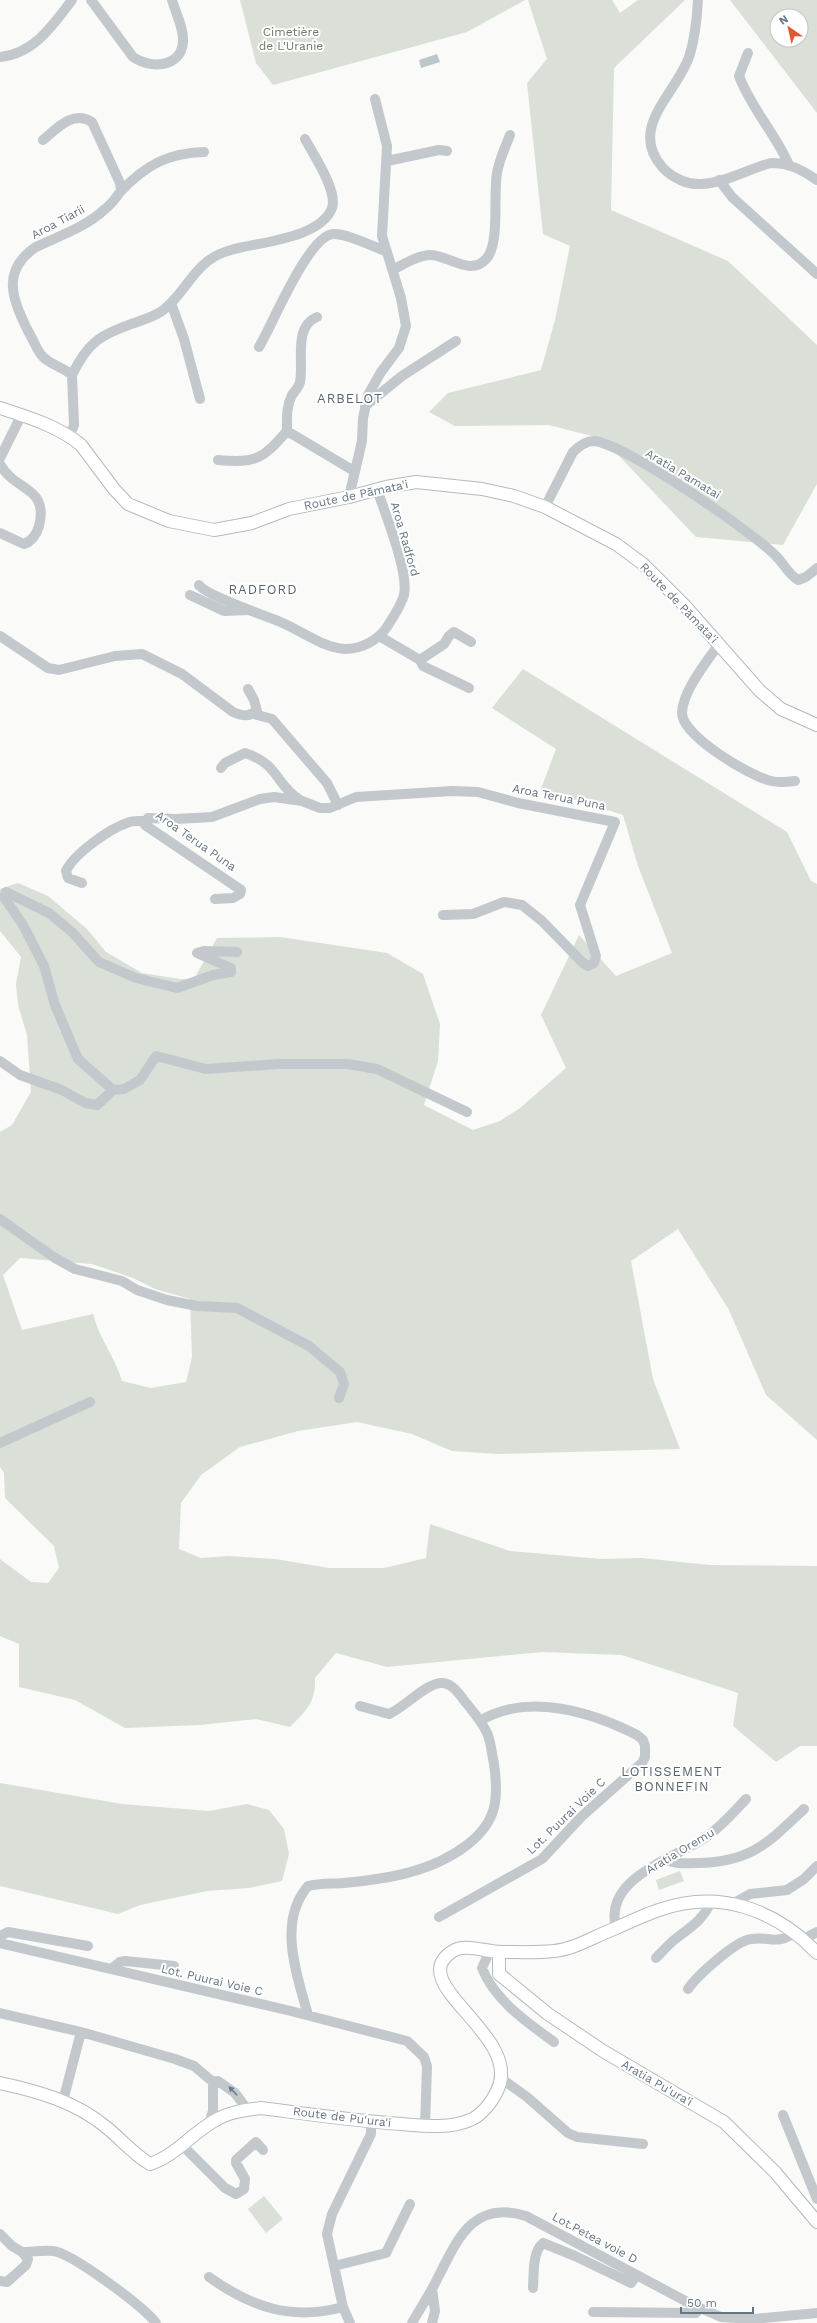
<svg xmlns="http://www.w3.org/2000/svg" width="817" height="2323" viewBox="0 0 817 2323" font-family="'Work Sans',sans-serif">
  <rect width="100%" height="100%" fill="#fafaf8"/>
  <path fill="#dadfd7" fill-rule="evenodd" d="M240,0H525L467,32L273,85L256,63Z
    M528,0H612L620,13L638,0H685L614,68L611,210L728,261L817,345V484L783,545L696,537L603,439L549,425L455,426L429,412L448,393L541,370L555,320L570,246L543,234L527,83L547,59Z
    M730,0H817V113ZM777,16H801V40H777Z
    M523,669L787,832L811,881L817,884V1440L766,1395L729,1310L678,1229L631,1261L653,1379L680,1449L498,1454L452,1451L412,1434L357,1422L298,1431L240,1447L201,1475L181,1503L179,1549L201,1558L228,1556L275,1559L329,1568H384L426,1558L430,1524L510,1551L601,1559L642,1558L709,1565L817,1566V1746H800L776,1762L733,1726L738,1693L622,1655L542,1652L387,1667L336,1653L315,1678C316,1702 306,1711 290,1727L256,1719L200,1725L125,1728L75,1700L19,1687V1644L0,1636V1559L31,1582L48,1583L59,1568L54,1546L5,1498L4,1473L0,1467V1132L12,1125L31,1092L27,1035L18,1005L16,984L21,957L0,931V889L18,883L48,896L87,929L106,952L142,973L180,979H194L217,938L280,937L387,953L423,974L440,1024L438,1061L424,1105L473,1130L500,1121L520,1108L566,1068L541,1015L579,935L616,976L672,953L638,866L623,815L541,789L556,749L492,708ZM20,1258L92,1264L133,1278L155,1289L190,1299L192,1357L186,1382L151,1388L122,1381C115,1357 99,1338 93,1314L22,1330L3,1275Z
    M0,1783L122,1804L209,1811L247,1804L269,1810L284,1829L289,1854L282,1881L249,1888L207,1891L140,1905L118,1914L0,1886Z
    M680,1871L684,1881L659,1890L656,1880Z
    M264,2196L283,2219L266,2233L248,2209Z"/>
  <path fill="#bbc7cb" d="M437,54L440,62L421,68L419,60Z"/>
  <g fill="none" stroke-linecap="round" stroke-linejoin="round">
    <defs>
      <path id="major" d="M0,408C28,417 58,426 81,445L114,489L128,504L169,521L214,530L252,523L289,509L349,497L386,487L416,482L482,489L514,496L545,507L616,544L643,564L685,606L760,691L781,709L817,725
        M499,1952V1974L548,2014L603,2051L724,2122L775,2172L817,2222
        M0,2083C38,2091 76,2102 106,2127C121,2139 133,2154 150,2164C175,2156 191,2134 214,2121C228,2112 245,2110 261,2108C308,2114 355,2121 402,2124C425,2126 449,2129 470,2120C481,2116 492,2102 497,2091C525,2035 401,1984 453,1951C465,1943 487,1952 501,1952C518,1952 537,1953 554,1951C575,1949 595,1936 614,1929C629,1922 644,1915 659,1910C719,1889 775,1909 817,1953"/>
    </defs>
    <use href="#major" stroke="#b5babe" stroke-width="14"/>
    <path stroke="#c3c8cc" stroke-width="10" d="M91,0L133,57C150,69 181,68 183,42C184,28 176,14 172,0
      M698,0C697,18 695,37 690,54C679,92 626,127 663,168C673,178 687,185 701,184C725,183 748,169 771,163C790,163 802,170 817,180
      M748,53L739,76C751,108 775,133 789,165
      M0,57C34,54 53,25 72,0
      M43,140C57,128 73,110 92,122L120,183L121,191
      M387,161L439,150L447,151
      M719,180L732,197L817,274
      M393,270C403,264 417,256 429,255C448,254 470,278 487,258C500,242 493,194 497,173C499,160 505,148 510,135
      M171,303L184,339L200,399
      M259,347C272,326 308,236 333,234C346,233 372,246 385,251
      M72,375C88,342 100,335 134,323C143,320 153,317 162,311C189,291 193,260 231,250C258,242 320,239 332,208C338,191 313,154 305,139
      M365,406L402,376L456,341
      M287,431L354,471
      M66,434L72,430L74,425L72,375C63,367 51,365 43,357C37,351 33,339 28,331C13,300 0,271 36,247C59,236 86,227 105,209C112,204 116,197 121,191C146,165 168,153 204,152
      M0,458L21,416
      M218,460C256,463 262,460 287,431C287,418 286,407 292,395C295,391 299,387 300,382C304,361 293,327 317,317
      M0,464C15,492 49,486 39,526C37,534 31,542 24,544L0,533
      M349,497L362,441L363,418L368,395L381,372L399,348L406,326L401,298L382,236L387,146L375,99
      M545,507L573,452C578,447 586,441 594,441C623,443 753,532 776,556C784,564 788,574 798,580L806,577L817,568
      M199,585C204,594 260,614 273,619C297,627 319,647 345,649C362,649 378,640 387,627C393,617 401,606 404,595C409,571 385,514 377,489
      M190,595L224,611L247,610
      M0,636L48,668L59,670L115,656L142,654L182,674L233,712C242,716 248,717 257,711L254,700L248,689
      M379,636L420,660L444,644L449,636L454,632L471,642
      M719,644C707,661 682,692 682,713C682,736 750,776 771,781C779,783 787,782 795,781
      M420,660L423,666L469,688
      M254,714L272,719L327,783L338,805
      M221,768L225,763L245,753C279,764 275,784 300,800
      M82,883L68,878L66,871C74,854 109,829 127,823C132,820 139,821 145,821
      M215,899L233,898L240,894L241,890L145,825L148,818L176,819L212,817L260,799L274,797L302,801L320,808H330L356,797L452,791L478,792L518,803L615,822L580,905L596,956L594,963L588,966L582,962L542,921L522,905L504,902L473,914L443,915
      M0,1061L20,1075L62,1090L85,1103L97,1105L113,1090L124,1089L140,1080L156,1056L206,1069L279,1064H348L377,1069L467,1112
      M113,1090L78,1059L55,1005L44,966L23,925L4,897L6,892L49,913L72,932L99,962L136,978L177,988L213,975L231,972V968L197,953L204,951L237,952
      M0,1219L55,1258L75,1269L122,1281L137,1290L167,1300L197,1306L237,1308L309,1346L340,1372L344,1384L339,1398
      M0,1443L90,1402
      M665,1859C676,1865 686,1863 698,1863C751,1862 768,1843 804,1809
      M732,1904L750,1894L787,1890L804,1879L817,1866
      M439,1917L542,1859L581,1817L642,1763L645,1757V1746L643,1740L637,1735C592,1712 527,1692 480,1721
      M616,1928C603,1877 675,1859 706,1837C721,1827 733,1813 746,1799
      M804,1939L817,1932
      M0,1941L2,1935L8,1932L88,1946
      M0,1943L291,2011L407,2041L424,2057L427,2066L425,2126
      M483,1951L487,1957L482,1968C495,2001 527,2022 554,2042
      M656,1958C662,1952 668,1945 674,1940C689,1928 704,1920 711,1901
      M111,1969L120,1962L125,1961L174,1966
      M688,1989C697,1976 735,1941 751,1939C769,1936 778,1946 795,1932
      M0,2013L81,2032L175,2059L194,2066L213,2082L218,2081L235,2093L247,2109
      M308,2015C297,1975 277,1922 308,1886C320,1883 332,1884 344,1883C387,1879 432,1872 467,1845C497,1822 499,1799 494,1764C492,1754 491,1744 488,1735C483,1723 475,1714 467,1704C461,1697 454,1684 443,1683C428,1681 404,1708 389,1714L360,1706
      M502,2079L527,2097L568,2133L577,2137L643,2144
      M63,2101L81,2032
      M783,2115L817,2199
      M209,2124L213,2111V2082
      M182,2145L225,2188L236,2194L244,2189L245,2179L236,2163V2160L256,2142L263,2150
      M0,2234L12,2246L22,2252
      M334,2266L386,2253L410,2204
      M209,2277C251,2307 291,2321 343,2307
      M0,2281L7,2282L26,2265L28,2259L22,2252C32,2252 43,2250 53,2251C72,2253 144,2307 156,2323
      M533,2288C534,2275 532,2252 543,2243L575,2256L631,2283L637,2275
      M432,2289L435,2311L432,2323
      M593,2312L696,2313L700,2308
      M350,2323L343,2307L327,2234L332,2214L371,2134V2122
      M412,2323C418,2312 426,2300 432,2289C455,2247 468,2198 526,2216L691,2304L721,2317L753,2319L817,2313"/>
    <use href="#major" stroke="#fff" stroke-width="12"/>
  </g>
  <defs><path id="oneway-solid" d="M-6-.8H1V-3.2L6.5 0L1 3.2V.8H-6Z"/></defs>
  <use fill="#6a7a87" href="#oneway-solid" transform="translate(233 2091) rotate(-134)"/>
  <g text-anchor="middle" stroke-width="4" stroke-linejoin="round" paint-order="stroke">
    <g font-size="12" fill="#687a64" stroke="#fff">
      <text x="291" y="36">Cimetière<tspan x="291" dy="14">de L'Uranie</tspan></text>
    </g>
    <g font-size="12" fill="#657683" stroke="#fff">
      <text transform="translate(58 222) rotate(-28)" y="4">Aroa Tiarii</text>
      <text transform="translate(683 474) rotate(31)" y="4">Aratia Pamatai</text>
      <text transform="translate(356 495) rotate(-12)" y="4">Route de Pāmata'i</text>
      <text transform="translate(405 539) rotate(74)" y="4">Aroa Radford</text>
      <text transform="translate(679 603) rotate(46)" y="4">Route de Pāmata'i</text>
      <text transform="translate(559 797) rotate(11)" y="4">Aroa Terua Puna</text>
      <text transform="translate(196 841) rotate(35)" y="4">Aroa Terua Puna</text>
      <text transform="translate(566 1816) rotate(-44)" y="4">Lot. Puurai Voie C</text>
      <text transform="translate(680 1851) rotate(-31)" y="4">Aratia Oremu</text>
      <text transform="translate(212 1980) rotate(13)" y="4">Lot. Puurai Voie C</text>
      <text transform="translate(657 2083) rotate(30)" y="4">Aratia Pu'ura'i</text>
      <text transform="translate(342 2117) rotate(7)" y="4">Route de Pu'ura'i</text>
      <text transform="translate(595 2238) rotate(28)" y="4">Lot.Petea voie D</text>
    </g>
    <g font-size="13" letter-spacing="1" fill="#57646e" stroke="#fff">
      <text x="350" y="403">ARBELOT</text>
      <text x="263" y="594">RADFORD</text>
      <text x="672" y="1776">LOTISSEMENT<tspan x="672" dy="15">BONNEFIN</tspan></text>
    </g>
  </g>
  <g transform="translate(789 28) rotate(326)"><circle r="19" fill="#ffffff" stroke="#c1c8cd"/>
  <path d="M0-3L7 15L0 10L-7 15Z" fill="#e4572e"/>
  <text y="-6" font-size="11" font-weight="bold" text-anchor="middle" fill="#657683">N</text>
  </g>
  <path d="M681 2307v6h72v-6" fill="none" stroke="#657683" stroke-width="2"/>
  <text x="687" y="2307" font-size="12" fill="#657683" stroke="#ffffff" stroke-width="3" paint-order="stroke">50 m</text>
</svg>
